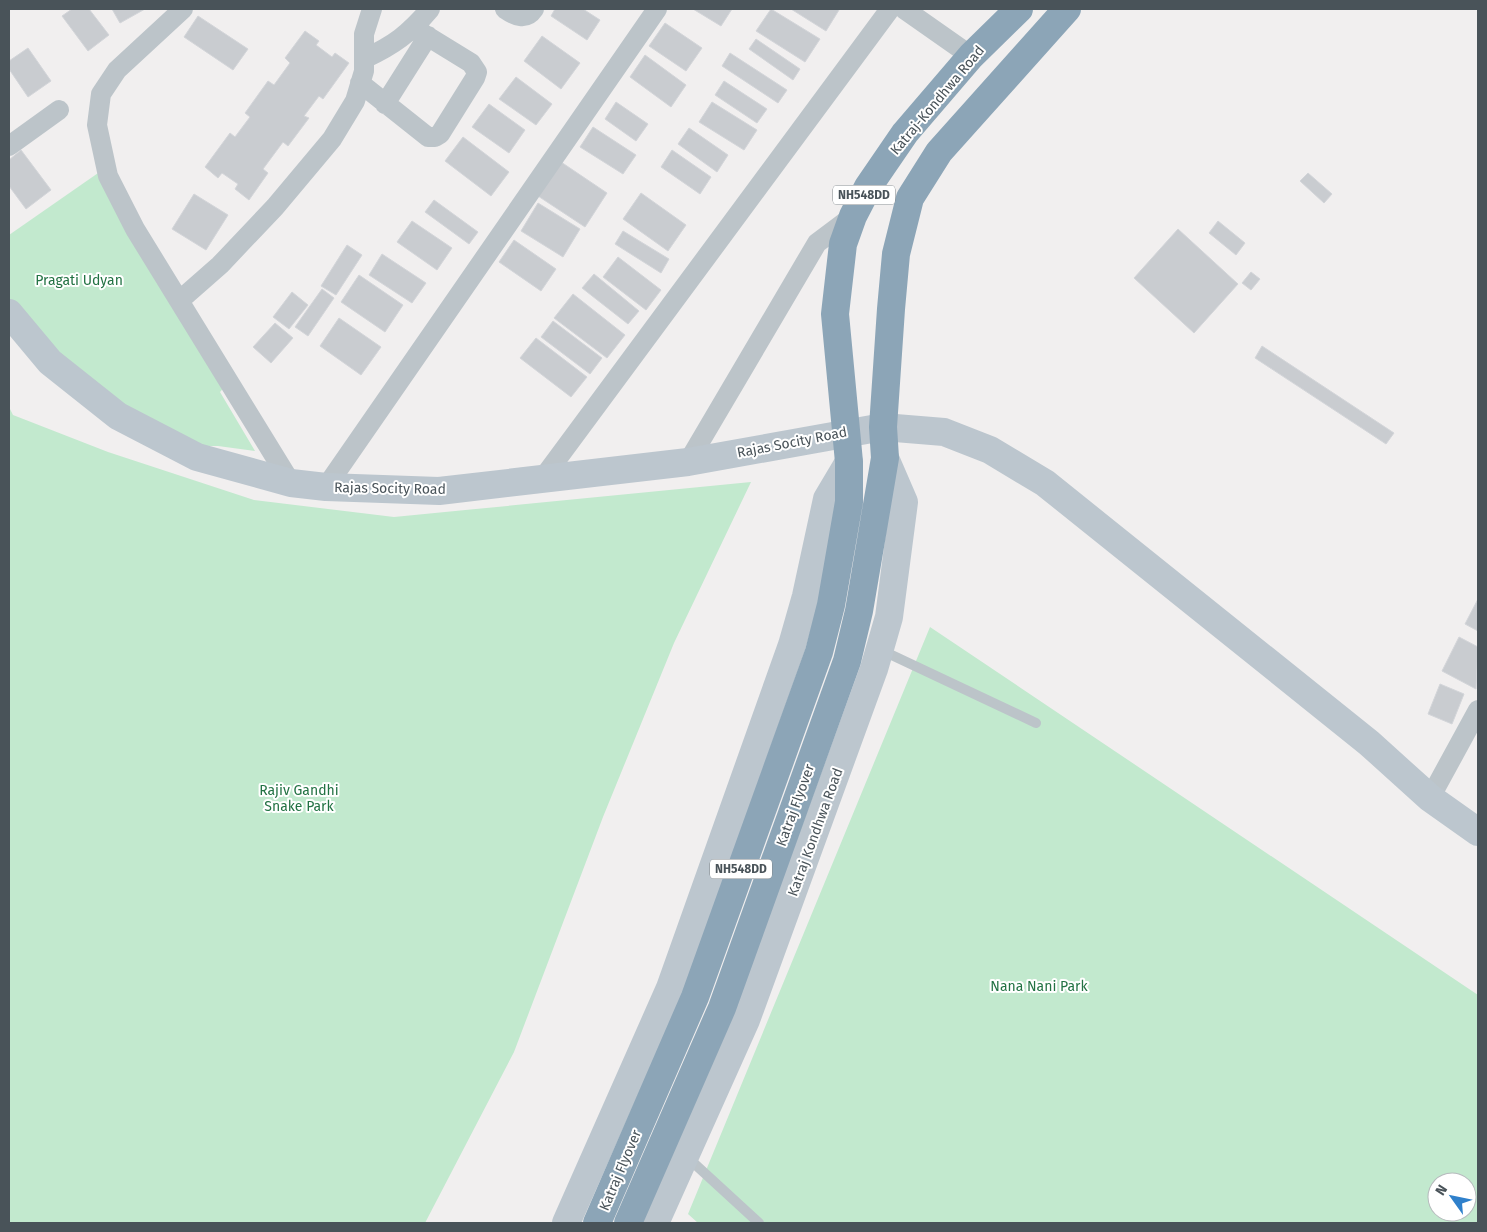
<svg xmlns="http://www.w3.org/2000/svg" width="1487" height="1232" viewBox="0 0 1487 1232" font-family="'Fira Sans',sans-serif">
  <rect width="100%" height="100%" fill="#f1efef"/>
  <path fill="#c2e9ce" fill-rule="evenodd" d="M101,171L227,384L220,392L255,451L218,446H201L120,412L9,304V235Z
    M9,407L13,415L108,452L254,500L394,517L751,482L674,643L603,817L514,1052L425,1223H9Z
    M930,627L1478,995V1223H698L688,1214ZM1437,1182H1467V1212H1437Z"/>
  <path fill="#c9ccd0" stroke="#d3d5d9" d="M72,9H89L109,35L88,51L62,16Z
    M112,9H145L120,23Z
    M555,9H583L600,20L587,40L551,16Z
    M693,9H732L721,26Z
    M771,9L820,39L805,62L756,31Z
    M791,9H837L839,10L826,31Z
    M198,16L248,49L233,70L184,37Z
    M665,23L702,48L686,71L649,46Z
    M305,31L319,41L316,45L332,57L335,53L349,63L323,99L319,96L304,116L309,118L288,146L283,142L263,169L268,173L249,200L235,189L238,184L222,173L218,178L205,167L230,133L235,137L250,117L245,113L268,81L274,85L290,63L285,58Z
    M542,36L580,63L561,89L524,61Z
    M756,39L800,69L793,80L749,49Z
    M28,48L51,81L28,97L9,69V61Z
    M730,53L787,90L778,103L722,66Z
    M645,55L686,85L671,107L630,77Z
    M516,77L552,104L536,125L499,99Z
    M724,81L767,109L757,123L715,95Z
    M616,102L648,124L636,141L605,119Z
    M712,102L757,130L744,150L699,122Z
    M489,104L525,130L509,153L472,127Z
    M593,127L636,155L623,174L580,147Z
    M689,128L728,155L717,172L678,144Z
    M463,137L509,172L491,196L445,161Z
    M21,150L51,190L26,209L9,186V160Z
    M672,150L711,177L700,194L661,167Z
    M561,162L607,193L585,227L538,196Z
    M1308,173L1332,194L1324,203L1300,181Z
    M641,193L686,225L668,251L623,219Z
    M194,194L228,215L206,250L172,229Z
    M434,200L478,232L469,244L425,212Z
    M538,203L580,229L563,257L521,231Z
    M412,221L452,248L437,270L397,242Z
    M1218,221L1245,243L1236,255L1209,233Z
    M1178,229L1238,284L1194,333L1134,278Z
    M623,231L669,259L661,273L615,244Z
    M514,240L556,269L541,291L499,262Z
    M347,245L362,255L336,295L321,286Z
    M382,254L426,283L412,303L369,275Z
    M618,257L661,290L646,310L603,277Z
    M1251,272L1260,279L1251,290L1242,283Z
    M594,274L639,311L628,324L582,288Z
    M359,275L403,305L385,332L341,302Z
    M322,289L334,298L308,336L295,327Z
    M292,292L308,305L289,329L273,317Z
    M573,294L625,335L607,358L554,318Z
    M339,318L381,347L361,375L320,346Z
    M553,321L602,358L590,374L541,337Z
    M275,323L293,338L271,363L253,347Z
    M536,338L587,377L571,397L520,358Z
    M1262,346L1394,433L1386,444L1255,358Z
    M1478,599V631L1465,624Z
    M1459,637L1478,647L1476,689L1442,671Z
    M1440,684L1464,694L1452,724L1428,714Z"/>
  <g fill="none" stroke-linecap="round" stroke-linejoin="round">
    <path stroke="#bcc4c9" stroke-width="10" d="M881,650L1036,723
      M686,1156L759,1223"/>
    <path stroke="#bcc4c9" stroke-width="20" d="M183,9L117,70L101,94L97,125L108,176L135,229L291,483
      M505,9C515,16 526,21 534,9
      M904,9L971,56
      M364,59C394,45 409,34 430,9
      M360,83L428,137H435L440,134L475,78L477,72L471,63L414,28
      M385,104L428,36
      M9,146L59,110
      M179,301L220,265L275,207L332,139L355,101L364,71V34L372,9
      M688,462L817,243L853,216
      M543,478L890,9
      M326,487L657,9
      M1430,798L1478,710"/>
    <path stroke="#bcc6ce" stroke-width="28" d="M9,313L50,362L118,416L197,457L291,483L326,487L439,491L688,462L883,427L944,432L990,450L1045,483L1369,743L1430,798L1478,832
      M566,1223L670,988L792,645L806,596L827,499L849,462
      M655,1223L746,1020L874,669L889,617L904,502L885,458"/>
    <path stroke="#8ca5b7" stroke-width="28" d="M597,1223L695,997L819,652L831,605L849,502V462L835,314L843,244L853,216L868,187L905,133L971,56L1019,9
      M628,1223L722,1008L847,661L859,611L885,458L883,427L891,309L896,254L910,198L939,152L1067,9"/>
  </g>
  <g text-anchor="middle" stroke-width="4" stroke-linejoin="round" paint-order="stroke">
    <g fill="#fff" stroke="#80878b" stroke-width="1">
      <rect x="833" y="185.5" width="62" height="19" rx="4"/>
      <rect x="710" y="859.5" width="62" height="19" rx="4"/>
    </g>
    <g font-size="12" font-weight="bold" fill="#495359">
      <text x="864" y="199">NH548DD</text>
      <text x="741" y="873">NH548DD</text>
    </g>
    <g font-size="14" fill="#495359" stroke="#fff">
      <text transform="translate(937 100) rotate(-50)" y="5">Katraj-Kondhwa Road</text>
      <text transform="translate(792 442) rotate(-11)" y="5">Rajas Socity Road</text>
      <text transform="translate(390 488) rotate(1)" y="5">Rajas Socity Road</text>
      <text transform="translate(795 805) rotate(-70)" y="5">Katraj Flyover</text>
      <text transform="translate(815 832) rotate(-70)" y="5">Katraj Kondhwa Road</text>
      <text transform="translate(620 1170) rotate(-67)" y="5">Katraj Flyover</text>
    </g>
    <g font-size="14" fill="#227243" stroke="#fff">
      <text x="79" y="285">Pragati Udyan</text>
      <text x="299" y="795">Rajiv Gandhi<tspan x="299" dy="16">Snake Park</tspan></text>
      <text x="1039" y="991">Nana Nani Park</text>
    </g>
  </g>
  <rect width="1487" height="1232" fill="none" stroke="#495359" stroke-width="20"/>
  <g transform="translate(1452 1197) rotate(303)"><circle r="24" fill="#ffffff" stroke="#b6babd"/>
  <path d="M0-4L9 19L0 12L-9 19Z" fill="#2f80cb"/>
  <text y="-8" font-size="14" font-weight="bold" text-anchor="middle" fill="#495359">N</text>
  </g>
</svg>
